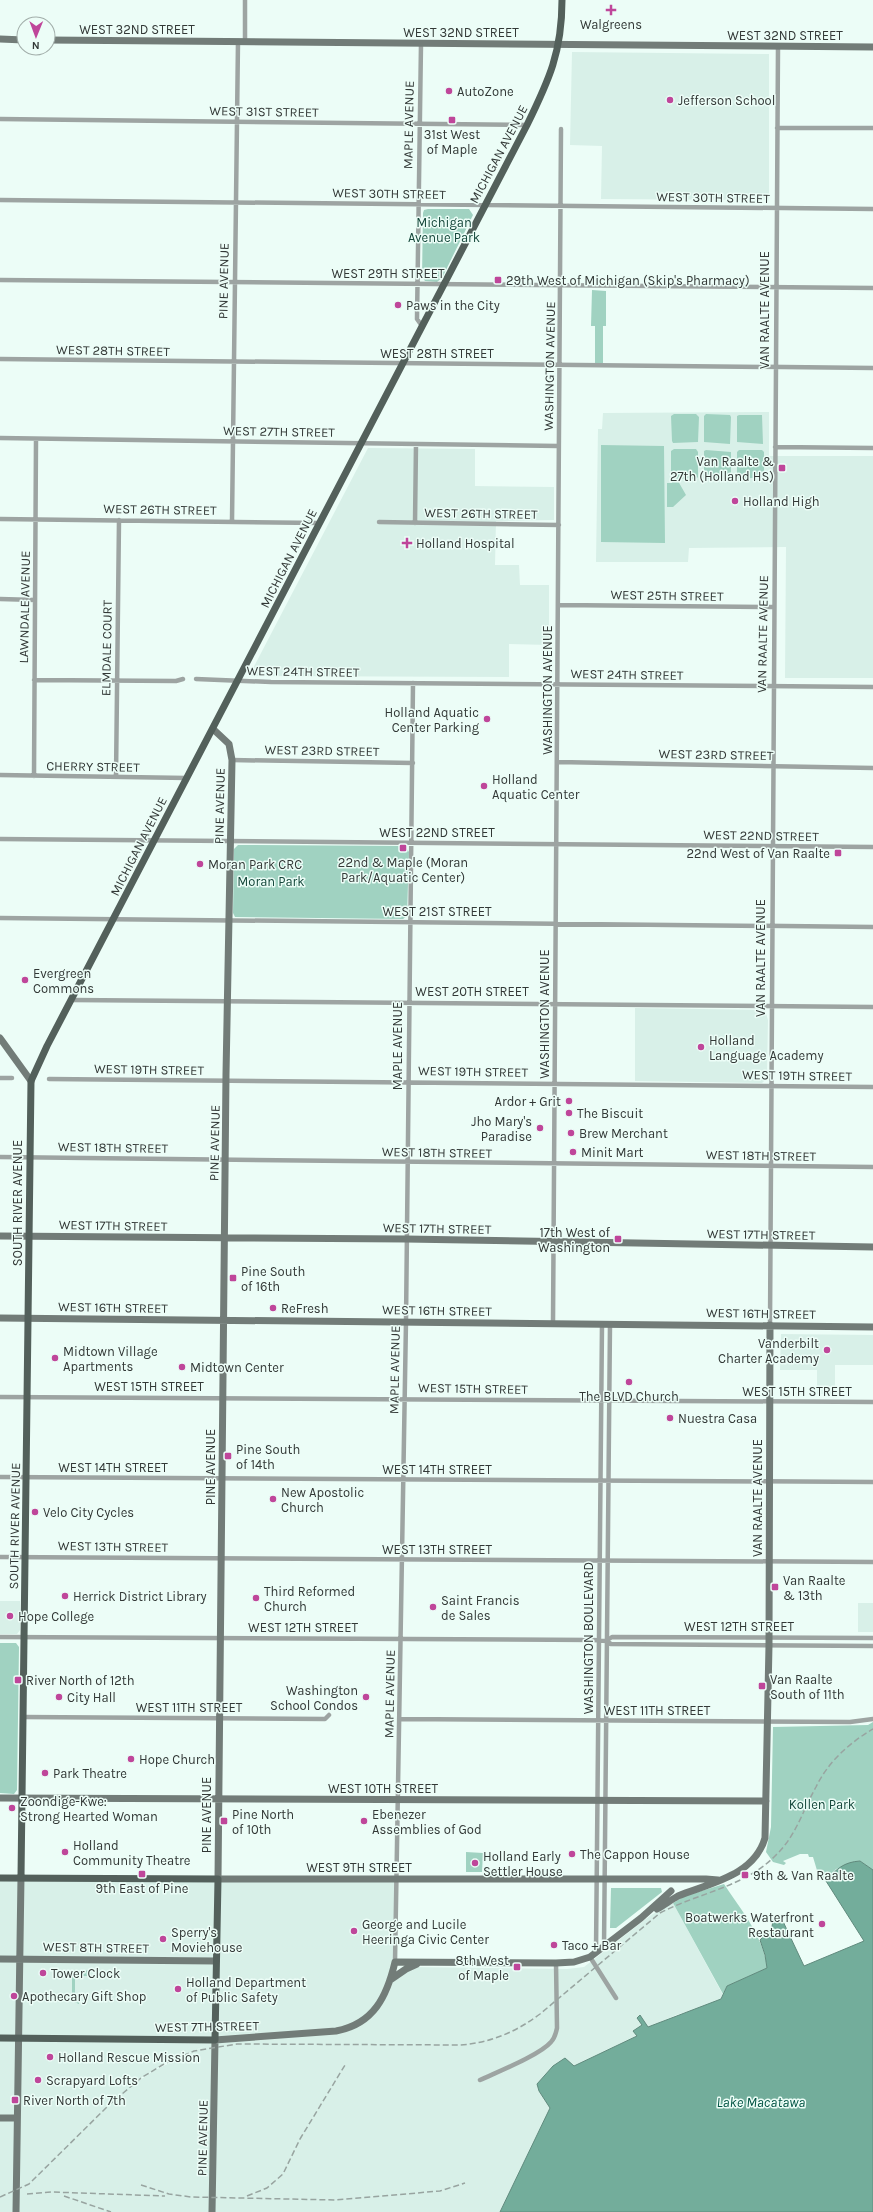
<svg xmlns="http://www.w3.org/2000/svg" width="873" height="2212" viewBox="0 0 873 2212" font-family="Karla,sans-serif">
  <rect width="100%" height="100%" fill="#ecfdf7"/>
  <path fill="#d8f0e8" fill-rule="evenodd" d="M572,52L769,54V200L601,199L602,146L570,145Z
    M769,412V456H873V678H785L786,547L689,548L688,562H596L598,429H602L603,413Z
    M368,448L475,449V486L554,487V520L496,521L495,565H519L520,585H549V645L509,644V677L249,676Z
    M635,1008L765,1010L768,1020L767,1074L765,1080L762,1083L635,1081Z
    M781,1334L873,1335V1365H835V1394H817V1370H780Z
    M0,1601H20V1630L17,1634H0Z
    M858,1603H873V1632H858Z
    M0,1878L397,1879L395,1954L391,1979L409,1967L567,1969L584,1967L651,1915L673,1903L723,1995L721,1999L707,2006L676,2015L648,2028L639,2015L643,2024L637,2036L574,2066L539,2091L550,2108L500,2212H0ZM207,2045L153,2071L133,2085L141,2078L164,2064Z"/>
  <path fill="#a0d2c1" d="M428,209H469L473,215L442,278L437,282L425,281L422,277L423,213L424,210Z
    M592,290L606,291V326H603V363H595V326H591Z
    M674,414H696L699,417L698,442L673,443L672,441L671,416Z
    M706,414L730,415L731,417L730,444L704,442V416Z
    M739,415H762L763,444L737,442V416Z
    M601,445L664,446L665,543L601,542Z
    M674,449H696L698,452V477L696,479H674L671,477V451Z
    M706,450L731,452V478L706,479L704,477V451Z
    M739,450H762L764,452V477L739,479L737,477V452Z
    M672,481H678L686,495L673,507H667V483H672Z
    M238,845L405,846L409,852L407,916L403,919L235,917L233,913L234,849Z
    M0,1643H16L19,1647L17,1790L14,1794L0,1793Z
    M873,1722V1870L860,1861L836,1869L826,1881L819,1877L813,1857H809L808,1854H800L783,1861L786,1863L784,1865L773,1862L766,1852L771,1827L773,1727L868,1725Z
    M466,1852L483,1853L482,1872H466Z
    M724,1884C741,1910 764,1937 767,1968L727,1986L723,1994L673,1903L685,1896Z
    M611,1888H661L662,1892L616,1928H610Z
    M72,1970H77L83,1974L87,1970H91V1976H75V2000L79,2001V2004L67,1999L72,1998Z"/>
  <path fill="#73ad9b" stroke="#608a7d" d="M860,1861L873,1870V2212H500L550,2108L539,2091L537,2084L553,2066L565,2058L574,2066L637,2036L633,2031L642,2025L637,2018L640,2015L648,2027L721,1999L727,1986L767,1968L765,1955L760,1940L772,1927L773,1919L780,1915L804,1966L864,1941L826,1881C836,1869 844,1862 860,1861Z"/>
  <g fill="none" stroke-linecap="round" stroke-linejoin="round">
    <path stroke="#9da4a2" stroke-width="4.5" d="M245,0V42
      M421,44L417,319L422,326
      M0,119L527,125
      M777,128H873
      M0,200L873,209
      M0,280L873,288
      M0,359L873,368
      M0,438L558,446
      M775,447L873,448
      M0,519L319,523
      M232,521L238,41
      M379,522L559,525
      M415,523L416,444
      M0,599L35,600
      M559,605L774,607
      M196,679L271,682L873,687
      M34,680L176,681L183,679
      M232,760L413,763
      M558,762L873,768
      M0,775L187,778
      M34,776L36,439
      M116,777L119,520
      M0,839L873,847
      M0,918L873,927
      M72,1000L873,1007
      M0,1078H12
      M49,1079L873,1087
      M0,1157L873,1167
      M553,1323L561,129
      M770,1325L778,47
      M0,1397L873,1402
      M0,1477L873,1482
      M0,1557L873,1562
      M0,1637L594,1640L606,1641L611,1644L873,1646
      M606,1641L612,1637L873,1638
      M23,1717L325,1719L329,1715
      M399,1719L850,1722L873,1719
      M604,1947L610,1324
      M596,1952L602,1324
      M590,1957L616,1998
      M395,1962L406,1321L413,683
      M480,2080C497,2072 540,2055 551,2042C555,2038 556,2033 557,2028L556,1963"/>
    <path stroke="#727c78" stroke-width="7" d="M0,39L24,40
      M48,40L873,47
      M213,729L229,744L232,760L226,1074L218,1879H706L718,1880
      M0,1038L31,1081
      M0,1236L406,1239L873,1247
      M0,1318L873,1327
      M0,1798L766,1801
      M657,1909C664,1905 671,1900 678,1896C710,1883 754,1876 765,1838L769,1645L770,1325
      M0,1959L216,1961
      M390,1980L406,1969L417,1964
      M0,2118H16
      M16,2212L21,1877
      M212,2212L215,2040L336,2031C374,2024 387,1996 395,1962L556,1963L574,1962L590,1957L641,1918L671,1891"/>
    <path stroke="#53605b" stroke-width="7" d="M21,1877L31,1081L47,1046L527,125C549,80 562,52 562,0
      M0,1878L218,1879L215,2040L0,2038"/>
    <path stroke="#98a4a0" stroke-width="1.5" stroke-dasharray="6 3" stroke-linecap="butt" d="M141,2185L169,2194L191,2197L335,2200L440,2191L465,2183
      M27,2194L52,2192L165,2196
      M64,2196L111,2212
      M247,2196L267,2188L283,2174L300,2139L345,2065
      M0,2197L29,2184L109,2105L141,2078L164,2064L194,2051L237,2044L460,2045C490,2043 516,2032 540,2014L660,1913C698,1893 745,1887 776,1855C796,1836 803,1810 816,1787C828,1762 849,1743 873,1729"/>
  </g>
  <g fill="#bf469a" stroke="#ecfdf7" stroke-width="1.5">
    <path d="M609 4h4v4h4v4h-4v4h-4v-4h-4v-4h4z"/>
    <circle cx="449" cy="91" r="4"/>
    <circle cx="670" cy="100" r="4"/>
    <rect x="448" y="116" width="8" height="8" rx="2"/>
    <rect x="494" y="276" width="8" height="8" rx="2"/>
    <circle cx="398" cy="305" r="4"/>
    <rect x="778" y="464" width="8" height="8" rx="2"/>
    <circle cx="735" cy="501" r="4"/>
    <path d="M405 537h4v4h4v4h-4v4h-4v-4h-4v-4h4z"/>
    <circle cx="487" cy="719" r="4"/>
    <circle cx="484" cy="786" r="4"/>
    <rect x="399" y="844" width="8" height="8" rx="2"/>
    <rect x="834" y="849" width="8" height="8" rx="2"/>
    <circle cx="200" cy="864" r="4"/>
    <circle cx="25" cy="980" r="4"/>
    <circle cx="701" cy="1047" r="4"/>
    <circle cx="569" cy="1101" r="4"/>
    <circle cx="569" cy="1113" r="4"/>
    <circle cx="540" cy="1128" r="4"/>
    <circle cx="571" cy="1133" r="4"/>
    <circle cx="573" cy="1152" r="4"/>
    <rect x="614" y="1235" width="8" height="8" rx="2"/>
    <rect x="229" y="1274" width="8" height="8" rx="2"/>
    <circle cx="273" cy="1308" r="4"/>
    <circle cx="827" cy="1350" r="4"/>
    <circle cx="55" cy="1358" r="4"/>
    <circle cx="182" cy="1367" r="4"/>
    <circle cx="629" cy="1382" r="4"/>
    <circle cx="670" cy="1418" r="4"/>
    <rect x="224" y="1452" width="8" height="8" rx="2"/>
    <circle cx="273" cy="1499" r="4"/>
    <circle cx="35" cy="1512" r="4"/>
    <rect x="771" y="1583" width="8" height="8" rx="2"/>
    <circle cx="65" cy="1596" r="4"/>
    <circle cx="256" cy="1598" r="4"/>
    <circle cx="433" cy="1607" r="4"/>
    <circle cx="10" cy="1616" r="4"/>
    <rect x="14" y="1676" width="8" height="8" rx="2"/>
    <rect x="758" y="1682" width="8" height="8" rx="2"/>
    <circle cx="59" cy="1697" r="4"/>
    <circle cx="366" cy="1697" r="4"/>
    <circle cx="131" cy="1759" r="4"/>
    <circle cx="45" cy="1773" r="4"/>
    <circle cx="12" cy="1808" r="4"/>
    <rect x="220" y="1817" width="8" height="8" rx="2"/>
    <circle cx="364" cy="1821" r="4"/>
    <circle cx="65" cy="1852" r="4"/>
    <circle cx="572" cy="1854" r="4"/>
    <circle cx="475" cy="1863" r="4"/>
    <rect x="138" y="1870" width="8" height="8" rx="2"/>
    <rect x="741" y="1871" width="8" height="8" rx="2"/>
    <circle cx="822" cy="1924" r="4"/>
    <circle cx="354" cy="1931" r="4"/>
    <circle cx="163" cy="1939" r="4"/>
    <circle cx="554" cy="1945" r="4"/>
    <rect x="513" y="1963" width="8" height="8" rx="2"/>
    <circle cx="43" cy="1973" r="4"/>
    <circle cx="178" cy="1989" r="4"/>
    <circle cx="14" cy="1996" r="4"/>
    <circle cx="50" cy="2057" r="4"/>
    <circle cx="38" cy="2080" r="4"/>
    <rect x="11" y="2096" width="8" height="8" rx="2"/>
  </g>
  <g text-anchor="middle" stroke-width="3" stroke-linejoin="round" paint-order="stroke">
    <g font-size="13" fill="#323836" stroke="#ecfdf7" text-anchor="start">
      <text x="611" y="29" text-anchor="middle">Walgreens</text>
      <text x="457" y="96">AutoZone</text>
      <text x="678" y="105">Jefferson School</text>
      <text x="452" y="139" text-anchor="middle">31st West<tspan x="452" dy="15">of Maple</tspan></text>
      <text x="506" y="285">29th West of Michigan (Skip's Pharmacy)</text>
      <text x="406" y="310">Paws in the City</text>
      <text x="774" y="466" text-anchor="end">Van Raalte &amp;<tspan x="774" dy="15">27th (Holland HS)</tspan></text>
      <text x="743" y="506">Holland High</text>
      <text x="416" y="548">Holland Hospital</text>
      <text x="479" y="717" text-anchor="end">Holland Aquatic<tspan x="479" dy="15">Center Parking</tspan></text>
      <text x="492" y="784">Holland<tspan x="492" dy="15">Aquatic Center</tspan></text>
      <text x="830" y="858" text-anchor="end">22nd West of Van Raalte</text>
      <text x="403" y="867" text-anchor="middle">22nd &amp; Maple (Moran<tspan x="403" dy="15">Park/Aquatic Center)</tspan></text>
      <text x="208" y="869">Moran Park CRC</text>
      <text x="33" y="978">Evergreen<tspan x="33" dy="15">Commons</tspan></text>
      <text x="709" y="1045">Holland<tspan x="709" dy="15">Language Academy</tspan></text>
      <text x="561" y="1106" text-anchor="end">Ardor + Grit</text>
      <text x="577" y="1118">The Biscuit</text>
      <text x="532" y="1126" text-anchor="end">Jho Mary's<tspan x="532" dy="15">Paradise</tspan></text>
      <text x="579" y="1138">Brew Merchant</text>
      <text x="581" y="1157">Minit Mart</text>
      <text x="610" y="1237" text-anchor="end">17th West of<tspan x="610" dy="15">Washington</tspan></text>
      <text x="241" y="1276">Pine South<tspan x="241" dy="15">of 16th</tspan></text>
      <text x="281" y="1313">ReFresh</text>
      <text x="819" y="1348" text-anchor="end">Vanderbilt<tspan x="819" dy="15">Charter Academy</tspan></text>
      <text x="63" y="1356">Midtown Village<tspan x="63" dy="15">Apartments</tspan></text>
      <text x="190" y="1372">Midtown Center</text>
      <text x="629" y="1401" text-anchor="middle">The BLVD Church</text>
      <text x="678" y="1423">Nuestra Casa</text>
      <text x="236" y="1454">Pine South<tspan x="236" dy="15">of 14th</tspan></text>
      <text x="281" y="1497">New Apostolic<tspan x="281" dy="15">Church</tspan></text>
      <text x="43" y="1517">Velo City Cycles</text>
      <text x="783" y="1585">Van Raalte<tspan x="783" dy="15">&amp; 13th</tspan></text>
      <text x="264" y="1596">Third Reformed<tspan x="264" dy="15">Church</tspan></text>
      <text x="73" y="1601">Herrick District Library</text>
      <text x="441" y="1605">Saint Francis<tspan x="441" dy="15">de Sales</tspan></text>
      <text x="18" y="1621">Hope College</text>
      <text x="770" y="1684">Van Raalte<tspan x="770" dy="15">South of 11th</tspan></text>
      <text x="26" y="1685">River North of 12th</text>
      <text x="358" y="1695" text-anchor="end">Washington<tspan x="358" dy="15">School Condos</tspan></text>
      <text x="67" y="1702">City Hall</text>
      <text x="139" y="1764">Hope Church</text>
      <text x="53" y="1778">Park Theatre</text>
      <text x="20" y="1806">Zoondige-Kwe:<tspan x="20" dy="15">Strong Hearted Woman</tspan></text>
      <text x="232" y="1819">Pine North<tspan x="232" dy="15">of 10th</tspan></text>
      <text x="372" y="1819">Ebenezer<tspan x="372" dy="15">Assemblies of God</tspan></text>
      <text x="73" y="1850">Holland<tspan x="73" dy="15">Community Theatre</tspan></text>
      <text x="580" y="1859">The Cappon House</text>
      <text x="483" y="1861">Holland Early<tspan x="483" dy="15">Settler House</tspan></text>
      <text x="753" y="1880">9th &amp; Van Raalte</text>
      <text x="142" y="1893" text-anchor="middle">9th East of Pine</text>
      <text x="814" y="1922" text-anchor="end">Boatwerks Waterfront<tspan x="814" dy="15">Restaurant</tspan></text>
      <text x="362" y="1929">George and Lucile<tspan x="362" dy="15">Heeringa Civic Center</tspan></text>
      <text x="171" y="1937">Sperry's<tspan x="171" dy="15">Moviehouse</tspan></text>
      <text x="562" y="1950">Taco + Bar</text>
      <text x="509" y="1965" text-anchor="end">8th West<tspan x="509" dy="15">of Maple</tspan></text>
      <text x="51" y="1978">Tower Clock</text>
      <text x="186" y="1987">Holland Department<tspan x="186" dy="15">of Public Safety</tspan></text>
      <text x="22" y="2001">Apothecary Gift Shop</text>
      <text x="58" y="2062">Holland Rescue Mission</text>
      <text x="46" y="2085">Scrapyard Lofts</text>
      <text x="23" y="2105">River North of 7th</text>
    </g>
    <g font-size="13" fill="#323836" stroke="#ecfdf7">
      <text x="137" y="34">WEST 32ND STREET</text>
      <text x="461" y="37">WEST 32ND STREET</text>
      <text x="785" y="40">WEST 32ND STREET</text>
      <text transform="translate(264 111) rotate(1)" y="5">WEST 31ST STREET</text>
      <text transform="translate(408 125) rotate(-89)" y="5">MAPLE AVENUE</text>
      <text transform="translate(498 154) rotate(-62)" y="5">MICHIGAN AVENUE</text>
      <text transform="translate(389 193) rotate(1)" y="5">WEST 30TH STREET</text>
      <text transform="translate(713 197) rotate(1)" y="5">WEST 30TH STREET</text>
      <text x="388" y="278">WEST 29TH STREET</text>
      <text transform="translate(223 281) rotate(-89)" y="5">PINE AVENUE</text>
      <text transform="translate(764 310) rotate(-90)" y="5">VAN RAALTE AVENUE</text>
      <text transform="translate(113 350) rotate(1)" y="5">WEST 28TH STREET</text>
      <text x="437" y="358">WEST 28TH STREET</text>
      <text transform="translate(549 366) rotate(-89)" y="5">WASHINGTON AVENUE</text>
      <text transform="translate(279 431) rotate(1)" y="5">WEST 27TH STREET</text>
      <text transform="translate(160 509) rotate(1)" y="5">WEST 26TH STREET</text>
      <text transform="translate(481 513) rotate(1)" y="5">WEST 26TH STREET</text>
      <text transform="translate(288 558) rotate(-63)" y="5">MICHIGAN AVENUE</text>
      <text transform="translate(667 595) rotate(1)" y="5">WEST 25TH STREET</text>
      <text transform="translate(24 607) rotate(-89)" y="5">LAWNDALE AVENUE</text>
      <text transform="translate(762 634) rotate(-89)" y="5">VAN RAALTE AVENUE</text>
      <text transform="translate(106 648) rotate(-89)" y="5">ELMDALE COURT</text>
      <text transform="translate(303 671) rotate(1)" y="5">WEST 24TH STREET</text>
      <text transform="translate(627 674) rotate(1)" y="5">WEST 24TH STREET</text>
      <text transform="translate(547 690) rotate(-90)" y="5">WASHINGTON AVENUE</text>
      <text transform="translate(322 750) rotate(1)" y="5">WEST 23RD STREET</text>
      <text transform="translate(716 754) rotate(1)" y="5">WEST 23RD STREET</text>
      <text transform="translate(93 766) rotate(1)" y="5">CHERRY STREET</text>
      <text transform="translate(219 806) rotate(-89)" y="5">PINE AVENUE</text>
      <text x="437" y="837">WEST 22ND STREET</text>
      <text transform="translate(761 835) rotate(1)" y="5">WEST 22ND STREET</text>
      <text transform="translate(138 846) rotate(-63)" y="5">MICHIGAN AVENUE</text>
      <text x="437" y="916">WEST 21ST STREET</text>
      <text transform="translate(760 958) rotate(-90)" y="5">VAN RAALTE AVENUE</text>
      <text x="472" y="996">WEST 20TH STREET</text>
      <text transform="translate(544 1014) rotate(-90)" y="5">WASHINGTON AVENUE</text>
      <text transform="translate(397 1046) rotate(-90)" y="5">MAPLE AVENUE</text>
      <text transform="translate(149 1069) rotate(1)" y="5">WEST 19TH STREET</text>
      <text transform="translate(473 1071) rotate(1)" y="5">WEST 19TH STREET</text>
      <text transform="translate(797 1075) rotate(1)" y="5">WEST 19TH STREET</text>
      <text transform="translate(214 1143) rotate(-89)" y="5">PINE AVENUE</text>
      <text transform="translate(113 1147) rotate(1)" y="5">WEST 18TH STREET</text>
      <text transform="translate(437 1152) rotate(1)" y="5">WEST 18TH STREET</text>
      <text transform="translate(761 1155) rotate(1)" y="5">WEST 18TH STREET</text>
      <text transform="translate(17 1203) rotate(-90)" y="5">SOUTH RIVER AVENUE</text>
      <text transform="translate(113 1225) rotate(1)" y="5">WEST 17TH STREET</text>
      <text transform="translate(437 1228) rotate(1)" y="5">WEST 17TH STREET</text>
      <text transform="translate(761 1234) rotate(1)" y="5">WEST 17TH STREET</text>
      <text transform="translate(113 1307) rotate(1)" y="5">WEST 16TH STREET</text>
      <text transform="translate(437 1310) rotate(1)" y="5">WEST 16TH STREET</text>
      <text transform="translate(761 1313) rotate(1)" y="5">WEST 16TH STREET</text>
      <text transform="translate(394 1370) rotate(-89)" y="5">MAPLE AVENUE</text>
      <text x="149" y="1391">WEST 15TH STREET</text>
      <text transform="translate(473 1388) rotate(1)" y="5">WEST 15TH STREET</text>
      <text x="797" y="1396">WEST 15TH STREET</text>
      <text x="113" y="1472">WEST 14TH STREET</text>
      <text transform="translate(210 1467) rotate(-90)" y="5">PINE AVENUE</text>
      <text x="437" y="1474">WEST 14TH STREET</text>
      <text transform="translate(757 1498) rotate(-90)" y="5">VAN RAALTE AVENUE</text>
      <text transform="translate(14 1526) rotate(-89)" y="5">SOUTH RIVER AVENUE</text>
      <text transform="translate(113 1546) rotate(1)" y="5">WEST 13TH STREET</text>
      <text x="437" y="1554">WEST 13TH STREET</text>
      <text x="739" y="1631">WEST 12TH STREET</text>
      <text x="303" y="1632">WEST 12TH STREET</text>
      <text transform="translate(588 1638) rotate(-90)" y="5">WASHINGTON BOULEVARD</text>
      <text transform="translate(389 1694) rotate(-89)" y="5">MAPLE AVENUE</text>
      <text x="189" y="1712">WEST 11TH STREET</text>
      <text x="657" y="1715">WEST 11TH STREET</text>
      <text x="383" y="1793">WEST 10TH STREET</text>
      <text transform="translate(206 1815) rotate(-90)" y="5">PINE AVENUE</text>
      <text x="359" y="1872">WEST 9TH STREET</text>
      <text transform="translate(96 1947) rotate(1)" y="5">WEST 8TH STREET</text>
      <text transform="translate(207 2026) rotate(-1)" y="5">WEST 7TH STREET</text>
      <text transform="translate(202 2138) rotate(-89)" y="5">PINE AVENUE</text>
    </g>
    <g font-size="13" fill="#14473a" stroke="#ecfdf7">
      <text x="444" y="227">Michigan<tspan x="444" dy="15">Avenue Park</tspan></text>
      <text x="271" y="886">Moran Park</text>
      <text x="822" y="1809">Kollen Park</text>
    </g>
    <g font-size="14" font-style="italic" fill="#005443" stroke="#ecfdf7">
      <text x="761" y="2107">Lake Macatawa</text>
    </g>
  </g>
  <g transform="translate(36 36) rotate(181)"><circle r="19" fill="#ecfdf7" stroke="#a2aeaa"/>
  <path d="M0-3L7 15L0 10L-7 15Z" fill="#bf469a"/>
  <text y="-6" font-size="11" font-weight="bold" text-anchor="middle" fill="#323836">N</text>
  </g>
</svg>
